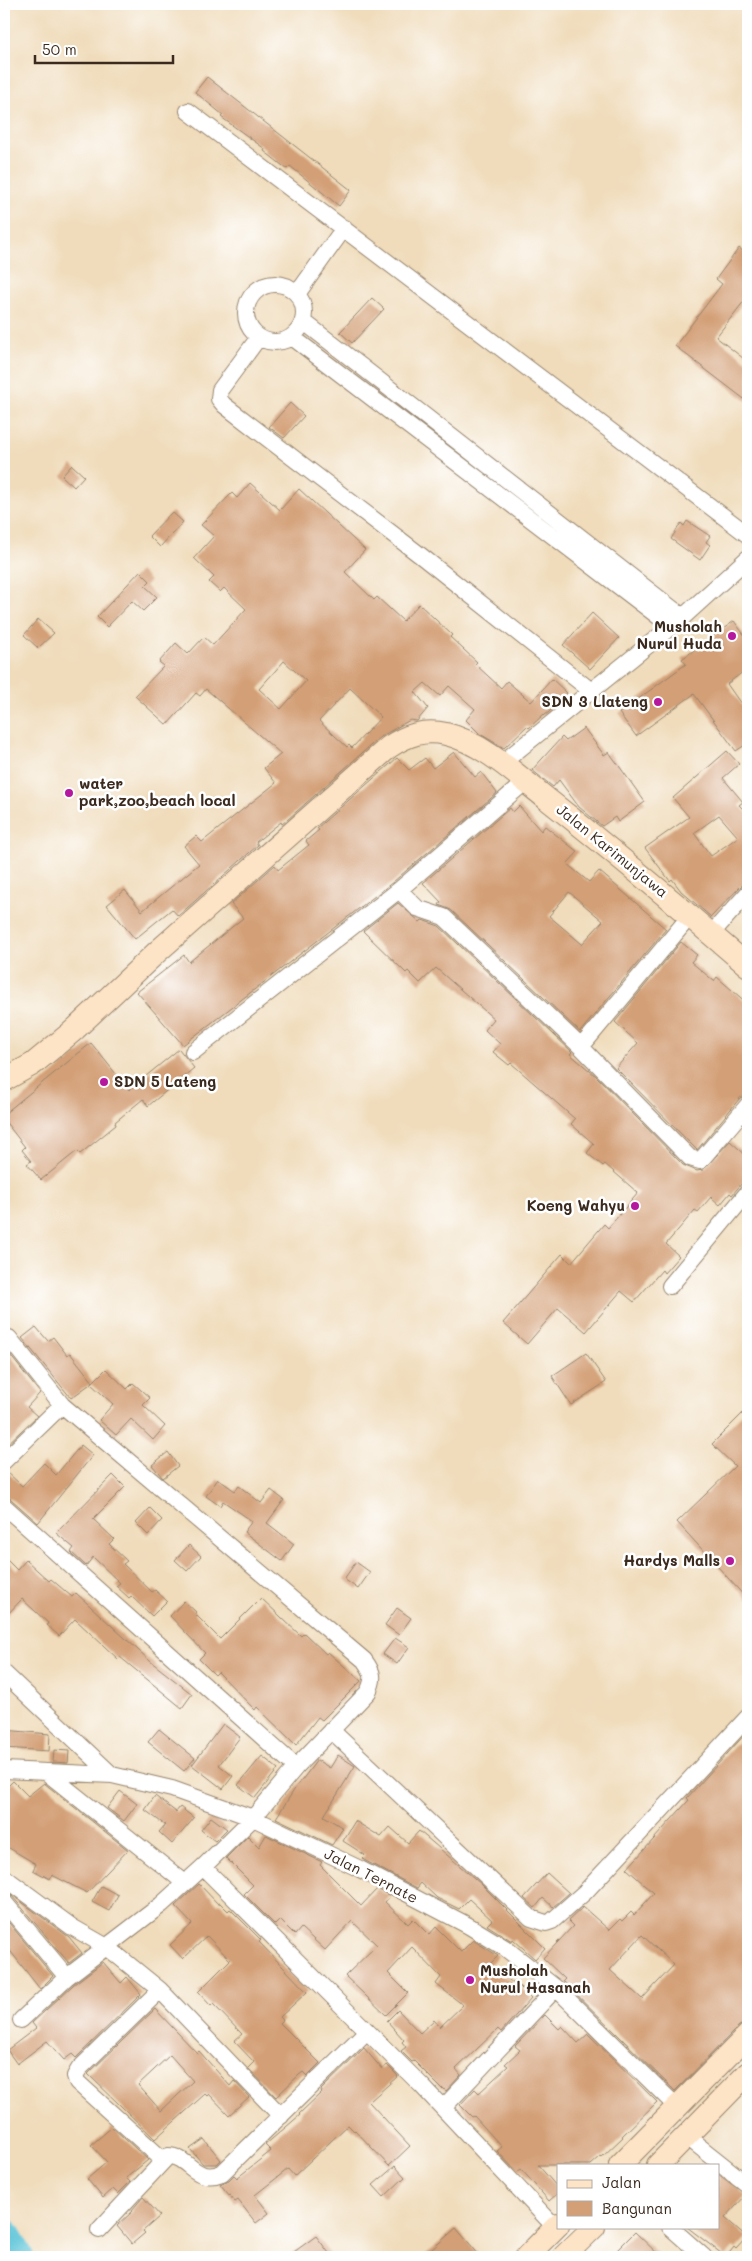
<svg xmlns="http://www.w3.org/2000/svg" width="752" height="2261" viewBox="0 0 752 2261" font-family="Mali,sans-serif">
  <rect width="100%" height="100%" fill="#fff"/>
  <filter id="ink" filterUnits="userSpaceOnUse"><feTurbulence type="fractalNoise" baseFrequency=".02" numOctaves="2"/><feDisplacementMap in="SourceGraphic" scale="10" xChannelSelector="R" yChannelSelector="G"/><feConvolveMatrix kernelMatrix="1 2 1 2 8 2 1 2 1" color-interpolation-filters="sRGB"/></filter>
  <filter id="wash" filterUnits="userSpaceOnUse"><feTurbulence type="fractalNoise" baseFrequency=".0096" numOctaves="4" result="noise"/><feDisplacementMap in="SourceGraphic" scale="20" xChannelSelector="R" yChannelSelector="G"/><feGaussianBlur stdDeviation="1.12" result="paint"/><feColorMatrix in="noise" values="0 0 0 0 0 0 0 0 0 0 0 0 0 0 0 0 0 1.4 0 .05"/><feComposite in="paint" operator="in"/></filter>
  <g filter="url(#wash)">
    <rect width="100%" height="100%" fill="#f0dcbb"/>
    <g fill="none" stroke-linecap="round" stroke-linejoin="round">
      <path stroke="#5bc4d8" stroke-width="32" d="M4,2233L18,2257"/>
    </g>
    <g id="blocks">
      <path fill="#d39f76" fill-rule="evenodd" d="M207,77L351,190L339,206L290,166L287,169L264,151L265,149L221,117L223,115L195,92Z
        M739,248L748,255V296L716,337L748,362V402L675,346L722,284L716,279Z
        M372,298L384,309L352,343L340,332Z
        M290,403L304,416L284,438L269,427Z
        M72,465L84,476L74,487L62,476Z
        M250,483L280,510L299,489L365,550L345,572L374,600L377,597L403,621L419,604L452,635L450,637L477,662L475,664L501,688L507,681L531,702L552,679L567,693L549,712L545,715L544,714L529,728L527,726L504,748L480,734L466,720L475,709L449,686L440,696L425,683L415,692L428,708L417,721L410,720L380,737L287,820L282,824L281,822L256,842L258,845L178,916L172,909L135,939L107,905L125,890L142,911L199,864L184,846L196,836L202,842L276,783L264,768L281,754L206,689L200,696L196,693L167,725L135,696L164,666L159,662L176,643L188,654L204,637L213,645L246,609L224,588L220,592L209,582L214,577L194,558L214,536L201,525L232,493L237,498ZM284,661L306,681L281,709L259,689ZM350,688L381,717L352,748L349,745L347,747L319,721Z
        M172,512L183,522L160,547L149,536Z
        M687,521L710,536L706,542L710,545L700,560L671,539L681,523L684,526Z
        M140,571L150,581L145,586L157,597L143,611L132,601L107,627L97,617Z
        M592,613L619,638L590,669L563,645Z
        M38,619L54,633L38,648L24,635Z
        M734,621L748,640V668L727,684L748,714V743L736,751L694,694L636,736L619,713L686,664L682,659Z
        M584,728L604,755L609,752L645,802L618,822L615,817L602,826L579,807L559,780L553,787L532,770L562,737L566,741Z
        M727,751L739,764L723,778L743,802L739,805L748,814V883L741,886L711,917L681,891L672,879L670,881L645,848L689,817L673,798ZM719,815L738,837L711,856L694,833Z
        M454,752L475,777L481,772L497,793L393,882L183,1045L137,992L184,955L189,962L243,918L231,904L275,865L278,870L309,845L306,841L319,830L317,828L397,758L409,770L425,758L433,768Z
        M519,806L541,831L545,826L578,852L567,864L589,882L599,871L666,929L580,1032L451,910L439,905L441,902L423,883L510,808L513,812ZM569,892L603,921L582,944L549,916Z
        M398,903L420,922L422,920L439,926L572,1052L570,1054L596,1076L683,1165L697,1171L703,1170L730,1141L748,1157V1176L732,1195L730,1193L720,1205L711,1197L698,1212L695,1210L666,1244L679,1256L664,1273L662,1270L634,1302L621,1291L586,1332L558,1308L527,1344L503,1323L562,1254L571,1263L604,1224L608,1228L638,1193L605,1164L603,1166L587,1153L594,1144L571,1124L575,1119L511,1063L509,1065L493,1052L500,1044L485,1030L494,1019L436,968L420,983L408,971L406,973L363,931Z
        M681,942L697,955L691,962L714,981L717,977L748,1004V1095L740,1098L697,1150L616,1068L638,1043L615,1022Z
        M91,1043L129,1090L179,1049L194,1068L148,1106L143,1099L115,1122L116,1125L80,1154L77,1151L41,1180L27,1164L31,1161L22,1150L25,1147L4,1120V1114Z
        M36,1327L48,1341L53,1337L67,1355L70,1353L93,1382L71,1398L22,1338Z
        M6,1350L40,1393L27,1407L37,1416L4,1447V1352Z
        M586,1353L606,1382L571,1405L552,1376Z
        M106,1369L127,1389L133,1383L150,1398L143,1405L165,1426L153,1440L131,1419L116,1435L99,1420L113,1404L91,1384Z
        M748,1408V1600L677,1522L735,1466L712,1444Z
        M81,1445L93,1455L38,1523L11,1499L4,1496V1471H6L22,1486L44,1463L56,1475Z
        M168,1452L178,1466L163,1478L152,1465Z
        M113,1475L125,1487L93,1519L114,1539L109,1544L127,1561L123,1564L152,1592L155,1590L167,1601L152,1616L131,1596L129,1598L116,1586L120,1583L93,1557L86,1566L71,1552L74,1548L56,1533Z
        M218,1479L235,1491L239,1486L261,1503L271,1490L284,1500L267,1523L294,1544L282,1561L244,1532L252,1521L223,1501L220,1506L206,1496Z
        M150,1508L162,1520L148,1535L136,1523Z
        M189,1545L201,1556L187,1571L175,1560Z
        M4,1557L17,1570L26,1560L49,1581L51,1579L72,1597L76,1593L150,1661L192,1694L182,1708L120,1657L118,1659L75,1619L59,1636L47,1625L48,1623L22,1599L4,1618Z
        M356,1562L370,1572L358,1589L344,1579Z
        M261,1598L301,1636L304,1633L326,1654L328,1652L361,1681L322,1720L318,1717L296,1745L257,1707L255,1710L218,1672L215,1675L199,1659L205,1653L170,1616L184,1601L196,1612L195,1614L220,1639Z
        M397,1608L411,1618L399,1635L385,1625Z
        M395,1638L409,1647L397,1664L383,1654Z
        M223,1724L240,1737L219,1765L233,1776L223,1789L192,1765Z
        M159,1729L195,1758L184,1771L148,1742Z
        M4,1730L50,1734L49,1751L4,1748Z
        M748,1731V2022L739,2026L675,2091L563,1981L565,1979L543,1958L573,1926L568,1921L583,1907L609,1930L620,1919L622,1921L631,1912L634,1915L654,1893L627,1869L689,1800L687,1798ZM642,1935L674,1965L642,1999L610,1970Z
        M54,1750L69,1751L68,1763L53,1762Z
        M338,1755L355,1766L324,1816L343,1828L332,1845L276,1818L298,1784H299L317,1760L330,1768Z
        M262,1756L278,1769L255,1798L238,1785Z
        M13,1781L28,1796L44,1783L128,1850L87,1893L52,1875L50,1879L33,1870L36,1864L4,1845V1790Z
        M120,1791L137,1804L124,1821L107,1808Z
        M155,1796L176,1812L180,1807L194,1818L172,1844L159,1832L165,1825L145,1810Z
        M211,1817L227,1829L215,1841L201,1830Z
        M355,1821L381,1837L390,1827L408,1843L419,1831L481,1884L545,1948L535,1959L513,1939L512,1941L487,1925L492,1920L469,1899L459,1909L437,1898L421,1883L417,1888L364,1860L362,1858L365,1855L343,1841Z
        M266,1835L322,1862L320,1865L361,1906L377,1889L390,1896L385,1902L408,1924L413,1919L429,1935L436,1927L461,1952L473,1940L498,1956L489,1965L517,1986L518,1985L531,1998L501,2032L498,2029L456,2069L461,2075L446,2091L443,2088L442,2089L414,2061L412,2062L401,2051L406,2047L402,2042L404,2040L387,2021L398,2010L420,2033L434,2020L440,2027L463,2005L436,1984L441,1977L412,1947L388,1973L408,1993L386,2015L345,1976L377,1945L352,1921L325,1950L301,1928L295,1935L280,1920L275,1925L244,1894L253,1885L226,1858L248,1836L259,1847Z
        M547,1873L569,1893L553,1907L543,1898L535,1908L524,1898Z
        M199,1884L218,1904L220,1903L228,1911L230,1909L261,1940L259,1942L307,1992L280,2017L283,2020L280,2023L320,2063L307,2076L303,2072L299,2075L276,2097L248,2068L254,2062L234,2041L242,2034L213,2004L211,2006L198,1992L230,1960L207,1936L183,1959L170,1945L192,1924L175,1906Z
        M101,1886L118,1895L109,1911L92,1902Z
        M4,1889L69,1937L82,1953L69,1963L12,1896L4,1892Z
        M4,1917L53,1976L40,1989L4,1943Z
        M103,1962L121,1983L127,1977L141,1994L76,2058L72,2054L64,2060L47,2041L17,2064L7,2050L36,2028L32,2023L73,1985Z
        M155,2009L197,2053L199,2051L230,2086L234,2081L249,2097L229,2115L209,2094L207,2096L205,2094L155,2139L88,2074ZM170,2055L193,2081L161,2111L138,2085Z
        M545,2015L559,2029L562,2026L578,2043L588,2034L657,2102L622,2136L623,2137L602,2157L601,2156L591,2165H538L558,2188V2193L549,2201L521,2169L517,2172L497,2151L502,2147L474,2116L472,2117L460,2105L475,2089L479,2093L508,2066L505,2064L520,2050L515,2046Z
        M364,2048L382,2069L387,2065L398,2076L369,2102L410,2146L389,2166L355,2130L354,2131L348,2125L294,2176L288,2169L255,2195L269,2213L256,2223L238,2200L235,2202L220,2184L229,2180L234,2175L237,2178L271,2151L265,2145L300,2115L299,2114L322,2092L321,2090Z
        M112,2127L148,2160L126,2178L130,2182L118,2194L113,2189L103,2198L87,2179L107,2162L91,2145Z
        M204,2139L221,2160L217,2164H203L190,2149Z
        M395,2166L405,2177L384,2197L373,2185Z
        M718,2174L746,2195L725,2218L747,2237L736,2249L734,2247L726,2257L687,2227H718Z
        M143,2197L160,2216L143,2231L145,2233L132,2244L117,2226L133,2211L132,2210Z
        M456,2228L481,2257H423Z
        M635,2232L661,2257H610Z
        M316,2236L332,2257H287Z"/>
    </g>
  </g>
  <g filter="url(#ink)">
    <use href="#blocks" fill-opacity="0" stroke="#96836c" stroke-width="1"/>
    <g fill="none" stroke-linecap="round" stroke-linejoin="round">
      <defs>
        <path id="street" d="M188,111L748,535
          M246 313a29 29 0 1 1 58 0a29 29 0 1 1-58 0Z
          M297,294L344,228
          M303,321L683,617
          M259,337L220,390L219,399L224,405L420,555L590,690
          M292,337L671,626
          M502,763L683,617L748,558
          M399,890L417,908L444,917L581,1047L690,1158L700,1161L748,1105
          M711,934L748,893
          M581,1047L690,916
          M193,1052L399,890L525,782
          M670,1286L748,1192
          M9,1338L62,1405L364,1660C373,1672 375,1678 368,1692L296,1767L253,1818L203,1867L161,1905L67,1977
          M4,1461L62,1405
          M4,1506L296,1767
          M4,1673L112,1775
          M331,1730L531,1918L546,1923L552,1921L585,1892L748,1717
          M4,1770L112,1775L172,1789L253,1818L360,1869L469,1926L505,1948L556,1988L678,2108
          M46,1772L185,1883
          M4,1877L72,1927L107,1947L160,1990L281,2116
          M4,1902L67,1977L21,2020
          M160,1990L79,2069L75,2076L77,2082L163,2160
          M367,2031L422,2086L556,2228
          M443,2108L556,1988
          M686,2136L748,2185
          M670,2227L704,2257
          M99,2230L168,2156C189,2156 194,2184 222,2173L367,2031L203,1867"/>
        <path id="secondary" d="M4,1080L33,1064L73,1031L157,952L389,747C407,735 424,729 446,734C482,742 519,777 547,799C616,853 682,909 748,966
          M620,2165L748,2035
          M658,2165L748,2073
          M526,2257L558,2225
          M563,2257L594,2227"/>
      </defs>
      <use href="#street" stroke="#96836c" stroke-width="18"/>
      <use href="#secondary" stroke="#96836c" stroke-width="24"/>
      <use href="#street" stroke="#fff" stroke-width="16"/>
      <use href="#secondary" stroke="#fee4c6" stroke-width="22"/>
    </g>
  </g>
  <g fill="#b5179e" stroke="#fff" stroke-width="2">
    <circle cx="732" cy="636" r="5"/>
    <circle cx="658" cy="702" r="5"/>
    <circle cx="69" cy="793" r="5"/>
    <circle cx="104" cy="1082" r="5"/>
    <circle cx="635" cy="1206" r="5"/>
    <circle cx="730" cy="1561" r="5"/>
    <circle cx="470" cy="1980" r="5"/>
  </g>
  <g text-anchor="middle" stroke-width="5" stroke-linejoin="round" paint-order="stroke">
    <g font-size="15" font-weight="bold" fill="#3b2a1e" stroke="#fff" text-anchor="end">
      <text x="722" y="632">Musholah<tspan x="722" dy="17">Nurul Huda</tspan></text>
      <text x="648" y="707">SDN 3 Llateng</text>
      <text x="79" y="789" text-anchor="start">water<tspan x="79" dy="17">park,zoo,beach local</tspan></text>
      <text x="114" y="1087" text-anchor="start">SDN 5 Lateng</text>
      <text x="625" y="1211">Koeng Wahyu</text>
      <text x="720" y="1566">Hardys Malls</text>
      <text x="480" y="1976" text-anchor="start">Musholah<tspan x="480" dy="17">Nurul Hasanah</tspan></text>
    </g>
    <g font-size="15" fill="#3b2a1e" stroke="#fff">
      <text transform="translate(612 851) rotate(39)" y="5">Jalan Karimunjawa</text>
      <text transform="translate(371 1876) rotate(27)" y="5">Jalan Ternate</text>
    </g>
  </g>
  <rect width="752" height="2261" fill="none" stroke="#fff" stroke-width="20"/>
  <rect x="557" y="2164" width="162" height="65" fill="#ffffff" stroke="#b1aaa5"/>
  <rect x="567" y="2180" width="25" height="8" fill="#fee4c6" stroke="#b1aaa5"/>
  <text x="602" y="2188" font-size="15" fill="#3b2a1e">Jalan</text>
  <rect x="567" y="2201" width="25" height="15" fill="#d39f76" stroke="#b1aaa5"/>
  <text x="602" y="2214" font-size="15" fill="#3b2a1e">Bangunan</text>
  <path d="M35 55v8h138v-8" fill="none" stroke="#3b2a1e" stroke-width="2.5"/>
  <text x="42" y="55" font-size="15" fill="#3b2a1e" stroke="#ffffff" stroke-width="4" paint-order="stroke">50 m</text>
</svg>
